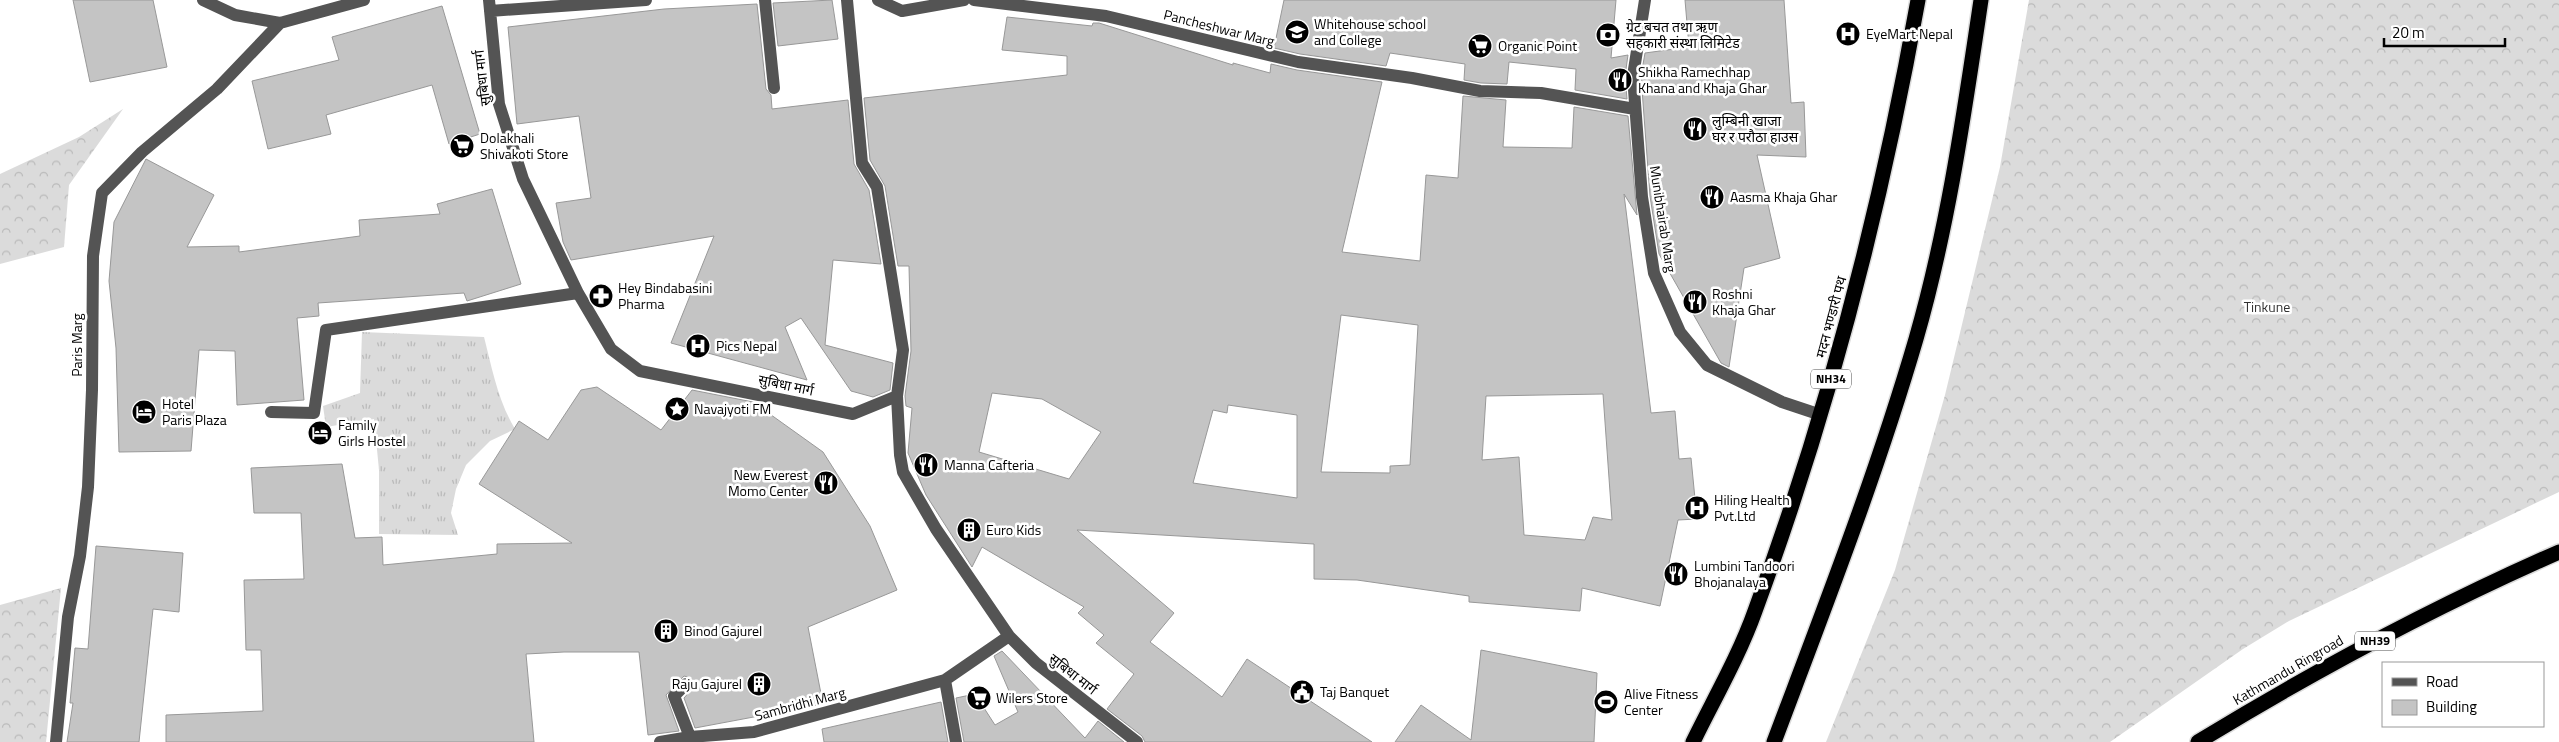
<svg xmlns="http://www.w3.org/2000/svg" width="2559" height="742" viewBox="0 0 2559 742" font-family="'Titillium Web','Noto Sans Devanagari',sans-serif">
  <defs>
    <pattern id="grass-tufts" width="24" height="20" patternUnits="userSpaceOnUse" patternTransform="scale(1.25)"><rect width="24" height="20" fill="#dbdbdb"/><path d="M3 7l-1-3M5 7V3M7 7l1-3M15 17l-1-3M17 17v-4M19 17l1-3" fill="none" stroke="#bababa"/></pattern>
    <pattern id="forest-crowns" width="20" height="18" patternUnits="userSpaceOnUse" patternTransform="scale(1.25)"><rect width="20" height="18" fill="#dbdbdb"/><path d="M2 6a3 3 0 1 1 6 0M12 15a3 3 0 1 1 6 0" fill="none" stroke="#bababa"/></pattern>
  </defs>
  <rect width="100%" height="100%" fill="#fff"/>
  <path fill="url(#grass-tufts)" d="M362,332L484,337C492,368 498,401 515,429L490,441L466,465L456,489L451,513L458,535L379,534V470L374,419L326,427L323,406L360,393Z"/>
  <path fill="url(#forest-crowns)" d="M2029,0H2559V492L2289,621L2243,649L2110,742H1826L1895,570L1945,395L2000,167Z
    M123,109L69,185L64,247L0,264V174L79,137Z
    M61,588L46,742H0V605Z"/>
  <path fill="#c4c4c4" stroke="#989898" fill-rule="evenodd" d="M73,0H153L167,67L90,82Z
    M832,0L838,39L778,46L773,3Z
    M1284,0H1616L1611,58L1628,55L1625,76L1627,99L1575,90L1576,69L1509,62L1507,84L1481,83L1464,80L1465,64L1390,53L1386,66L1300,54L1274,48Z
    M1685,0H1784L1791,103L1804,102L1806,157L1757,155L1780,258L1744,268L1729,367L1721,363L1659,254L1650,196L1641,76L1645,53L1689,47Z
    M757,4L766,89L771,95L772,109L848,100L854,164L869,190L881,264L833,260L825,345L893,363L890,390L873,397L851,391L801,318L785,327L807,380L671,343L714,236L571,260L563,242L556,203L591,198L579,116L517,124L508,27L664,9Z
    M442,6L480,134L449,144L432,85L326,115L331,134L268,149L252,81L339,60L332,37Z
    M1007,17L1092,26L1093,23H1099L1233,65V63L1270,73L1271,64L1297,70L1382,82L1342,252L1420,261L1426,175L1458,178L1463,96L1506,100L1503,147L1572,148L1574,107L1628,116L1637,215L1624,194L1651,413L1675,411L1679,459L1691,458L1697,519L1678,520L1660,606L1582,588L1580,611L1469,602V596L1357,580L1314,579V544L1077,530L1174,613L1150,642L1222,697L1247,659L1372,742H1145L1142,736L1107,709L1134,674L1096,643L1104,635L1078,613L1084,607L982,547L972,567L926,495L908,453L912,408L906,406L905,396L911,351L909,266H898L885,186L870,160L864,98L1067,75V56L1002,50ZM1341,315L1418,325L1410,465L1390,466V473L1321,472ZM992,393L1042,399L1101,432L1069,479L979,452ZM1603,394L1612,520L1593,517L1585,540L1524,535L1519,457L1482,460L1486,396ZM1228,405L1297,415V498L1193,483L1213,410L1227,413Z
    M146,159L214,195L187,247L239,246V252L360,236L359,220L440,214L437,204L492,189L521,284L467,301L464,293L318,303L319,316L297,318L304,400L237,405L235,351L199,350L191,451L119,452L116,348L109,281L114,222Z
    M597,387L661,430L692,390L753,402L823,452L870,526L897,590L808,627L823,704L695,728L684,698L692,689L694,682L691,678L684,676L666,695L679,731L648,735L639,652H564L526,654L534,742H166V715L263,711L261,650H246L244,580L304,579L301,513H254L251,468L342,464L355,538L382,537L383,565L497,554V544L572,543L479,484L519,421L548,440L581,390Z
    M96,546L183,553L179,612L153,609L139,742H67L73,703H70L75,648L88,649Z
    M1481,650L1597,673L1594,742H1395L1421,705L1471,740Z
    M1002,651L1085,738L1098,721L1124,742H964L956,698L975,694L995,725L1018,712L994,656Z
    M941,702L948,742H824L822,729Z"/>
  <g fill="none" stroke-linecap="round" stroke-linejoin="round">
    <defs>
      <path id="highway" d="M1693,742C1714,699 1739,656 1755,611C1828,413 1881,208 1918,0
        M1774,742C1824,609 1876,476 1916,339C1948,228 1964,114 1981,0
        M2198,742C2314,671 2434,607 2559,552"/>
    </defs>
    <use href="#highway" stroke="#dbdbdb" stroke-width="18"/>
    <path stroke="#545454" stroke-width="12" d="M203,0L235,15L280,23L364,0
      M489,0L499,104L523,179L578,293L611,349L640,371L853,414L897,396L900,455L903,472L936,529L1009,636L1036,663L1137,742
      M765,0L774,88
      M847,0L862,163L877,187L903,350L897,396
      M878,0L902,11L964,0
      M974,0L1106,16L1298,62L1412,78L1480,91L1541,93L1635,109
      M1645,0L1633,76L1642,197L1654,273L1680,332L1707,365L1782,402L1821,415
      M490,11L646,0
      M271,412L314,413L326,330L578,293
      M686,684L674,696L690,737
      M56,742L68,617L80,556L88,487L92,390L93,256L102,193L142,152L217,89L280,23
      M660,742L690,737L754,732L945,680
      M956,742L945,680L1009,636"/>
    <use href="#highway" stroke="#000" stroke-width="15"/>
  </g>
  <defs>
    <symbol id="school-disc" viewBox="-11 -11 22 22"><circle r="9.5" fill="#000" stroke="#fff"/><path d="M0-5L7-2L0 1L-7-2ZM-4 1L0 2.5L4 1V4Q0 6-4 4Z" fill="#fff"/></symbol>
    <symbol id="hospital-disc" viewBox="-11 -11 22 22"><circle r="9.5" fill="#000" stroke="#fff"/><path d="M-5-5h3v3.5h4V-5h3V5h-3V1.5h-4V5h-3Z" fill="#fff"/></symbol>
    <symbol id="bank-disc" viewBox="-11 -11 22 22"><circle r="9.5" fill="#000" stroke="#fff"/><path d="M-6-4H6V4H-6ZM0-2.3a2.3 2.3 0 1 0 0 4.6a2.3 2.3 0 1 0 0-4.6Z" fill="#fff"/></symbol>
    <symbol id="supermarket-disc" viewBox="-11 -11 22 22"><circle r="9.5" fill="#000" stroke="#fff"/><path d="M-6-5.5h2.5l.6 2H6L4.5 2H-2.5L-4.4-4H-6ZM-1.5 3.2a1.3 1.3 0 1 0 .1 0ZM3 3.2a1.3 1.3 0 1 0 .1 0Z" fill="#fff"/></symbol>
    <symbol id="restaurant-disc" viewBox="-11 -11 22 22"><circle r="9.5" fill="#000" stroke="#fff"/><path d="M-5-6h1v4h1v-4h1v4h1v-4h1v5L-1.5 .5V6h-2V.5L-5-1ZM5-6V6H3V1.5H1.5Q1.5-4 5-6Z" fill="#fff"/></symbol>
    <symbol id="pharmacy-disc" viewBox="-11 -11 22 22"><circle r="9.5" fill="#000" stroke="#fff"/><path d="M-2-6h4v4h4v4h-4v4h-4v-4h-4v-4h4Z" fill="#fff"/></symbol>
    <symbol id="sight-disc" viewBox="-11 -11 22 22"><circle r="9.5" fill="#000" stroke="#fff"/><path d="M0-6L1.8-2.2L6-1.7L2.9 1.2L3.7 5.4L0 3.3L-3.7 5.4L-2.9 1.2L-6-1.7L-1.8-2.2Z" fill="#fff"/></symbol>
    <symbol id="hotel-disc" viewBox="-11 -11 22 22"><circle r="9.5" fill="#000" stroke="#fff"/><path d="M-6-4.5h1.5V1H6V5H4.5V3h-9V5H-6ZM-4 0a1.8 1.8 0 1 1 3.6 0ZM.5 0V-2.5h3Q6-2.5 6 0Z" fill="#fff"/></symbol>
    <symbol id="building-disc" viewBox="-11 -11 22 22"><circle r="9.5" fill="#000" stroke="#fff"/><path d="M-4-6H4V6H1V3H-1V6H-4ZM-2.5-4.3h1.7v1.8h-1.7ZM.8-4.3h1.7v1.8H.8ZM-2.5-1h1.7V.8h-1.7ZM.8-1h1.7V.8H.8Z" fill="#fff"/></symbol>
    <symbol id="civic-disc" viewBox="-11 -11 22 22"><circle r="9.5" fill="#000" stroke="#fff"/><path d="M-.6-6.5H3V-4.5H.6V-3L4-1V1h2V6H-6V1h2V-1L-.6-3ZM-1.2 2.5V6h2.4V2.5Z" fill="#fff"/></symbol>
    <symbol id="stadium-disc" viewBox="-11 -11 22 22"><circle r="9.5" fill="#000" stroke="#fff"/><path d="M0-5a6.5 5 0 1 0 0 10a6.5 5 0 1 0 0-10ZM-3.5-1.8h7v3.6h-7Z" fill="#fff"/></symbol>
  </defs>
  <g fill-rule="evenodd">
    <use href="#school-disc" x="1283" y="18" width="28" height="28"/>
    <use href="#hospital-disc" x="1834" y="20" width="28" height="28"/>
    <use href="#bank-disc" x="1594" y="21" width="28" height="28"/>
    <use href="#supermarket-disc" x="1466" y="32" width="28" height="28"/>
    <use href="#restaurant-disc" x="1606" y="66" width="28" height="28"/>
    <use href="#restaurant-disc" x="1681" y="115" width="28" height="28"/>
    <use href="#supermarket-disc" x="448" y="132" width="28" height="28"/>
    <use href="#restaurant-disc" x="1698" y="183" width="28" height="28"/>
    <use href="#pharmacy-disc" x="587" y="282" width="28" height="28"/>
    <use href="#restaurant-disc" x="1681" y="288" width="28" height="28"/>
    <use href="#hospital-disc" x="684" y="332" width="28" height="28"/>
    <use href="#sight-disc" x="663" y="395" width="28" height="28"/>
    <use href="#hotel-disc" x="130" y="398" width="28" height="28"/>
    <use href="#hotel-disc" x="306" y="419" width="28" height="28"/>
    <use href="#restaurant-disc" x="912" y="451" width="28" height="28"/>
    <use href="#restaurant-disc" x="812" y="469" width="28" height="28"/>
    <use href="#hospital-disc" x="1683" y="494" width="28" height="28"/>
    <use href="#building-disc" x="955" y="516" width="28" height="28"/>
    <use href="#restaurant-disc" x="1662" y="560" width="28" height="28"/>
    <use href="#building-disc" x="652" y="617" width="28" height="28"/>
    <use href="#building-disc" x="745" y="670" width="28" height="28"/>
    <use href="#civic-disc" x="1288" y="678" width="28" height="28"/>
    <use href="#supermarket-disc" x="965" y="684" width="28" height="28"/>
    <use href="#stadium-disc" x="1592" y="688" width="28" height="28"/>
  </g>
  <g text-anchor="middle" stroke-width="5" stroke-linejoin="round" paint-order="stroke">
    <g fill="#fff" stroke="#4c4c4c" stroke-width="1">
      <rect x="1811" y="369.5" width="40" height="19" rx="4"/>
      <rect x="2355" y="631.5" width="40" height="19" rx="4"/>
    </g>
    <g font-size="12" font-weight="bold" fill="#000">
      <text x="1831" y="383">NH34</text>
      <text x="2375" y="645">NH39</text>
    </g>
    <g font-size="14" fill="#000" stroke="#fff" text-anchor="start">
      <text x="1314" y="29">Whitehouse school<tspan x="1314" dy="16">and College</tspan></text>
      <text x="1626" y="32">ग्रेट बचत तथा ऋण<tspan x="1626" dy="16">सहकारी संस्था लिमिटेड</tspan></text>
      <text x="1866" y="39">EyeMart Nepal</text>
      <text x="1498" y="51">Organic Point</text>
      <text x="1638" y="77">Shikha Ramechhap<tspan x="1638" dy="16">Khana and Khaja Ghar</tspan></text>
      <text x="1712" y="126">लुम्बिनी खाजा<tspan x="1712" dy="16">घर र परौठा हाउस</tspan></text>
      <text x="480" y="143">Dolakhali<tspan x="480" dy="16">Shivakoti Store</tspan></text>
      <text x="1730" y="202">Aasma Khaja Ghar</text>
      <text x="618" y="293">Hey Bindabasini<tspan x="618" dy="16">Pharma</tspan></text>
      <text x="1712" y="299">Roshni<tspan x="1712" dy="16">Khaja Ghar</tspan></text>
      <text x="716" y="351">Pics Nepal</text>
      <text x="162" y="409">Hotel<tspan x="162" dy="16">Paris Plaza</tspan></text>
      <text x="694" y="414">Navajyoti FM</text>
      <text x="338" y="430">Family<tspan x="338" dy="16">Girls Hostel</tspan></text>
      <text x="944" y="470">Manna Cafteria</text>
      <text x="808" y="480" text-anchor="end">New Everest<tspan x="808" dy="16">Momo Center</tspan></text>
      <text x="1714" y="505">Hiling Health<tspan x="1714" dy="16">Pvt.Ltd</tspan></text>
      <text x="986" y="535">Euro Kids</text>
      <text x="1694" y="571">Lumbini Tandoori<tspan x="1694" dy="16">Bhojanalaya</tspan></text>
      <text x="684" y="636">Binod Gajurel</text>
      <text x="742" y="689" text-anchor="end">Raju Gajurel</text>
      <text x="1320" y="697">Taj Banquet</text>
      <text x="1624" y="699">Alive Fitness<tspan x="1624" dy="16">Center</tspan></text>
      <text x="996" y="703">Wilers Store</text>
    </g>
    <g font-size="14" fill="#000" stroke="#fff">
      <text transform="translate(1219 28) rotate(14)" y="5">Pancheshwar Marg</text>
      <text transform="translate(482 78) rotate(-97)" y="5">सुबिधा मार्ग</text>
      <text transform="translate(1663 219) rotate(81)" y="5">Munibhairab Marg</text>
      <text transform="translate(1831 317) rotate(-75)" y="5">मदन भण्डारी पथ</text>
      <text transform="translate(77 345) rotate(-90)" y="5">Paris Marg</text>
      <text transform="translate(786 385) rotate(12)" y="5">सुबिधा मार्ग</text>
      <text transform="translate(2288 670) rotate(-30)" y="5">Kathmandu Ringroad</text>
      <text transform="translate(1073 674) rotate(38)" y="5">सुबिधा मार्ग</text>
      <text transform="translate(800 704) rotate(-15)" y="5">Sambridhi Marg</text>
    </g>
    <g font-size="14" fill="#323232" stroke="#fff">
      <text x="2267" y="312">Tinkune</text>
    </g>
  </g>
  <rect x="2382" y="662" width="162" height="65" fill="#ffffff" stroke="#999999"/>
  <rect x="2392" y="678" width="25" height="8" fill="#545454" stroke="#999999"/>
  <text x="2426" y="687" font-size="15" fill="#000000">Road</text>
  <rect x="2392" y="700" width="25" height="15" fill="#c4c4c4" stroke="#999999"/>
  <text x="2426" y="712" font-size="15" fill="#000000">Building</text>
  <path d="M2384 38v8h121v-8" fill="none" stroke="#000000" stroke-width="2.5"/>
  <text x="2392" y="38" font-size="15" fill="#000000" stroke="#ffffff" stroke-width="4" paint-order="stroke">20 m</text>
</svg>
